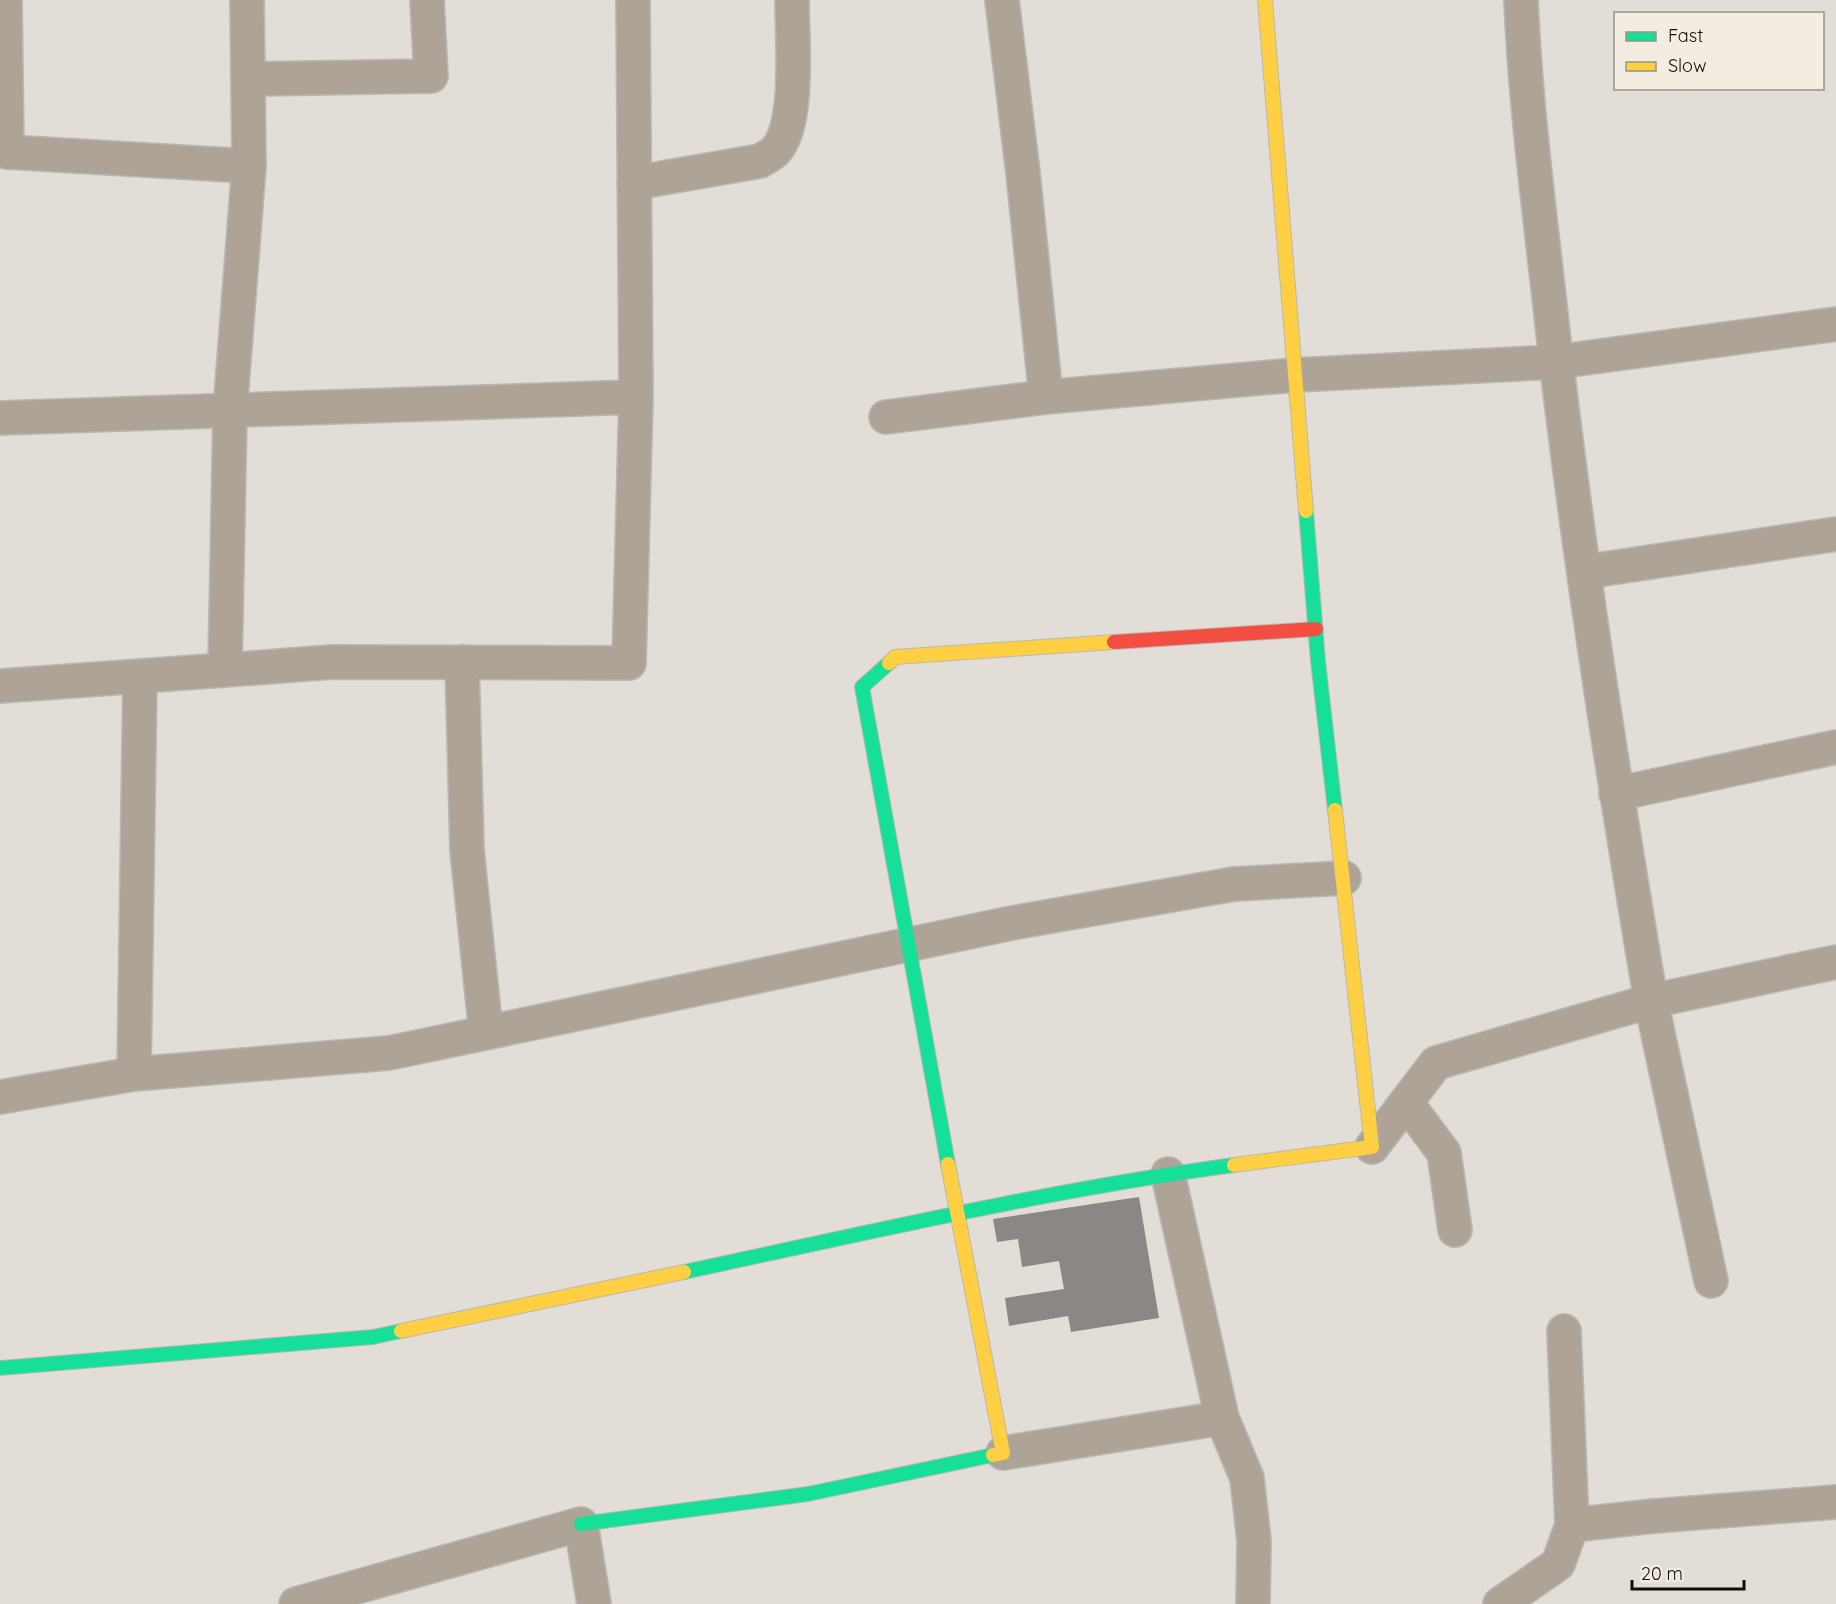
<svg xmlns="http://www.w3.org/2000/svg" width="1836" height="1604" viewBox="0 0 1836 1604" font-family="Quicksand,sans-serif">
  <rect width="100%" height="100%" fill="#e2ddd7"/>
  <path fill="#8c8785" d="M1139,1197L1159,1318L1071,1332L1068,1316L1009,1326L1005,1298L1064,1289L1059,1261L1022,1267L1018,1239L997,1242L993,1219Z"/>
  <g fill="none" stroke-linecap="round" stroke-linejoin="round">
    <defs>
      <path id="street" d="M247,0L249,166
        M1002,0L1023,173L1046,397L1295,375L1556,362L1836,324
        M248,79L431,76L427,0
        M634,183L760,161C765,158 772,155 776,150C800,124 792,36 792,0
        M886,417L1046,397
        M0,418L636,397L633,0
        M1584,572L1836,534
        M462,662L467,850L486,1033
        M225,670L332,662L629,663L636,397
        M0,686L225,670L230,411L249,166L7,152L5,0
        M1616,794L1836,747
        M134,1074L389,1053L1012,923L1234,884L1344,878
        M0,1097L134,1074L140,676
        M1406,1102L1444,1153L1455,1230
        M1372,1147L1436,1063L1651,1001C1611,764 1574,527 1548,288C1537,192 1525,96 1521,0
        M1168,1174L1222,1418L1247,1478L1254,1541L1253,1604
        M1711,1281L1651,1001L1836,962
        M1564,1331L1572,1525L1654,1516L1836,1502
        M1003,1453L1222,1418
        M296,1604L581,1524L594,1604
        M1500,1604L1558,1564L1572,1525"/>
      <path id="fast" d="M1306,511L1318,661L1335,810
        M889,663L862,687L948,1164
        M684,1272C866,1233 1049,1190 1234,1165
        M0,1368L373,1337L401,1331
        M581,1524L808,1494L993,1455"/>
      <path id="slow" d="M1265,0L1306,511
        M889,663L895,657L1114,642
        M948,1164L1003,1453L993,1455
        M1234,1165L1372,1147L1335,810
        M401,1331L684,1272"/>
      <path id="jam" d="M1114,642L1316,629"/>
    </defs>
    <use href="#street" stroke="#bbb8b3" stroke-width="36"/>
    <use href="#fast" stroke="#bbb8b3" stroke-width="16"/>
    <use href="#slow" stroke="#bbb8b3" stroke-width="16"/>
    <use href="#jam" stroke="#bbb8b3" stroke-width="16"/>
    <use href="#street" stroke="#ada397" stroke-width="33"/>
    <use href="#fast" stroke="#16e098" stroke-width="14"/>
    <use href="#slow" stroke="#ffcf43" stroke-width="14"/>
    <use href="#jam" stroke="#f24e42" stroke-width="14"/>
  </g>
  <rect x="1614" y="12" width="210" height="78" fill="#f3ece0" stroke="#98938a" stroke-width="1.5"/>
  <rect x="1626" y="32" width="30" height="9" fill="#16e098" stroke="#98938a" stroke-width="1.5"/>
  <text x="1668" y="42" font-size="18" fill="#100e0a">Fast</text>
  <rect x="1626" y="62" width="30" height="9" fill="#ffcf43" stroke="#98938a" stroke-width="1.5"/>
  <text x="1668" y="72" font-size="18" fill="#100e0a">Slow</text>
  <path d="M1632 1580v9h112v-9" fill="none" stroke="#100e0a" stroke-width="3"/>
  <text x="1641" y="1580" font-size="18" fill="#100e0a" stroke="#f3ece0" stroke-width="4.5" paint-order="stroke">20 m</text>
</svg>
